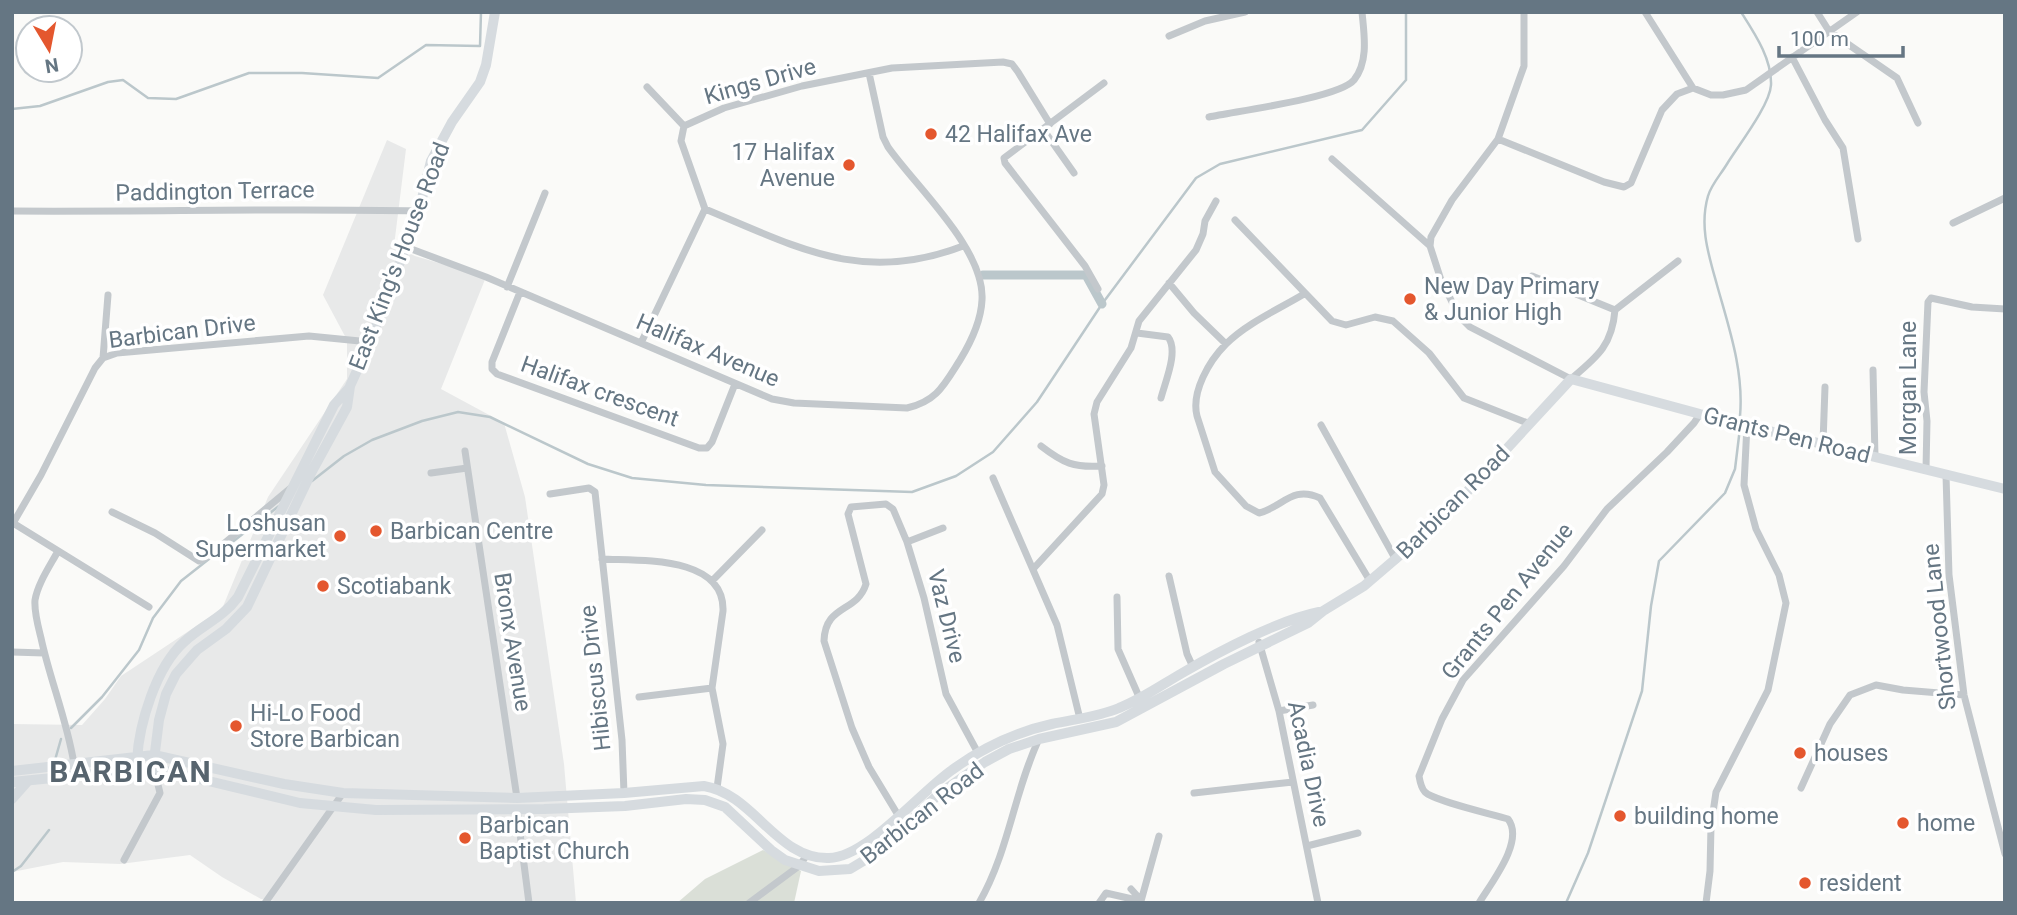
<svg xmlns="http://www.w3.org/2000/svg" width="2017" height="915" viewBox="0 0 2017 915" font-family="Roboto,sans-serif">
  <rect width="100%" height="100%" fill="#fafaf8"/>
  <path fill="#e8e9e9" d="M387,140L406,149L394,246L415,256L486,277L441,389L504,423L525,497L564,764L576,903H289L261,899L222,877L190,855L120,864L63,862L12,872V724L82,725L105,699L121,676L222,609L268,497L347,379V340L323,295Z"/>
  <path fill="#dadfd7" d="M763,850L801,871L794,903H677L705,879Z"/>
  <g fill="none" stroke-linecap="round" stroke-linejoin="round">
    <path stroke="#bbc7cb" stroke-width="2.5" d="M12,109L40,106L108,82L123,80L148,98L176,99L249,73H302L378,78L426,45L480,46L481,12
      M1740,416C1744,371 1729,328 1717,285C1709,256 1699,227 1708,196C1711,185 1721,174 1727,164C1738,146 1770,105 1771,85C1772,59 1755,34 1741,12
      M312,481L344,456L372,440L422,421L458,412L490,417L588,464L632,478L706,485L912,492L956,476L993,452L1037,402L1102,304L1196,178L1220,164L1362,130L1406,80V12
      M226,547L279,506
      M71,728L102,697L139,650L153,618L181,581L209,559
      M55,760L61,739
      M12,872L21,866L49,830
      M1566,903L1588,853L1642,691L1651,606L1659,561L1725,493L1735,469L1740,428"/>
    <path stroke="#bbc7cb" stroke-width="9" d="M983,275H1086L1102,304"/>
    <path stroke="#c3c8cc" stroke-width="7" d="M1524,12V66L1498,139L1452,200L1431,237L1430,246L1441,280L1459,316L1470,327L1571,379C1597,357 1612,346 1615,310L1678,261
      M1645,12L1693,88
      M1817,12L1829,31L1897,78L1918,123
      M1169,36L1205,21L1245,12
      M1792,57L1825,120L1843,148L1858,239
      M647,87L684,126
      M1693,88L1711,95H1723L1746,90L1857,12
      M1209,117C1237,111 1339,98 1354,80C1369,61 1364,34 1362,12
      M1043,129L1074,173
      M1498,139L1604,182L1624,187L1631,183L1662,110L1677,94L1693,88
      M1332,159L1430,246
      M705,209C797,247 862,285 963,246
      M12,211C148,212 283,208 419,211
      M1235,220L1332,321L1346,325L1375,317L1393,321L1429,353L1464,398L1530,424
      M1953,223L2005,198
      M406,247L486,277L772,399L794,403L907,408C937,401 944,385 960,360C971,342 981,322 982,300C985,249 916,187 888,147L883,137L869,73
      M1532,276L1615,310
      M1169,283L1194,313L1226,344
      M507,287L545,193
      M1098,289L1085,266L1005,163L1004,158L1104,83
      M520,292L492,362V369L497,374L699,448H707L712,442L735,384
      M1304,294C1279,309 1247,323 1226,344C1209,361 1191,392 1197,416L1215,472L1246,506L1259,513C1283,507 1292,485 1320,498L1370,581
      M1137,333L1168,337C1179,351 1165,382 1161,398
      M641,343L705,209L681,141L684,126L724,108L802,86L892,68L1003,62L1012,64L1018,72L1050,124
      M103,358L108,295
      M1873,370L1875,457
      M1321,425L1396,560
      M1823,443L1825,387
      M1041,446C1063,463 1074,468 1102,466
      M465,451L517,798
      M1926,469L1927,421L1924,392L1928,302L1931,298L1972,307L2005,309
      M431,473L467,468
      M1946,475L1949,575L1964,695L2005,854
      M993,478L1057,625L1080,719
      M550,494L589,488L595,492L622,740L624,793
      M112,512L155,533L199,561L209,556L292,487
      M13,523L149,607
      M12,525L41,475L95,368L103,358L117,353L309,336L370,342
      M907,542L943,528
      M58,551C50,566 38,583 35,600C34,612 38,626 41,638C50,680 67,720 74,764
      M602,559C639,561 725,555 723,611L712,688L723,744L717,788
      M1034,568L1102,494L1104,485L1094,414L1097,402L1131,348L1139,321L1196,250L1203,234L1205,221L1216,201
      M1169,576L1187,654L1193,667
      M712,581L762,530
      M1117,597L1118,649L1140,699
      M1259,642L1279,711L1318,903
      M12,652L44,653
      M639,697L712,688
      M1279,711L1313,705
      M1801,788L1830,724L1850,695L1876,685L1903,690L1964,695
      M1194,793L1293,782
      M517,810L529,903
      M898,815L869,767L852,728L824,641C825,604 857,613 866,584L848,514L851,507L886,504L893,509L907,542L924,598L946,694L978,753
      M1307,846L1358,833
      M124,860L160,793L154,768
      M1131,889L1141,900
      M265,903L343,793
      M749,903L799,866L807,855
      M979,903C1009,851 1014,792 1039,739
      M1099,903L1106,893L1141,901L1159,836
      M1479,903C1491,883 1525,841 1508,819C1492,814 1434,801 1425,792C1421,788 1420,782 1419,776L1442,719L1463,680L1564,566L1607,509L1667,452L1694,423L1700,414
      M1706,903L1710,871L1711,826L1716,792L1768,690L1786,603L1779,575L1756,529L1744,485L1747,425"/>
    <path stroke="#d6dbdf" stroke-width="10" d="M137,760C139,724 156,667 184,642C202,625 223,618 238,597L334,405L350,387
      M154,760L159,720L166,694L176,674L197,650L226,629L247,607L311,473L347,407L350,386L370,342L419,211L431,161L452,122L480,82L486,65L495,12
      M12,771L154,755L284,784L343,793L517,798L624,793L704,786C754,794 777,860 829,858C867,857 919,793 952,770C982,748 1016,732 1052,724C1075,719 1098,717 1119,708C1142,699 1163,684 1184,672C1220,651 1279,620 1319,612
      M12,782L154,768L300,803L376,810L544,809L625,806L686,799L705,800L725,807L771,850L785,860L819,871L850,869L875,854L940,793L985,762L1009,749L1039,739L1116,722L1224,664L1308,623L1323,611L1364,586L1441,520L1571,379L1700,414L2005,489
      M12,799L28,781"/>
  </g>
  <g fill="#e4572e" stroke="#fff" stroke-width="2.5">
    <circle cx="931" cy="134" r="7"/>
    <circle cx="849" cy="165" r="7"/>
    <circle cx="1410" cy="299" r="7"/>
    <circle cx="376" cy="531" r="7"/>
    <circle cx="340" cy="536" r="7"/>
    <circle cx="323" cy="586" r="7"/>
    <circle cx="236" cy="726" r="7"/>
    <circle cx="1800" cy="753" r="7"/>
    <circle cx="1620" cy="816" r="7"/>
    <circle cx="1903" cy="823" r="7"/>
    <circle cx="465" cy="838" r="7"/>
    <circle cx="1805" cy="883" r="7"/>
  </g>
  <g text-anchor="middle" stroke-width="7" stroke-linejoin="round" paint-order="stroke">
    <g font-size="23" fill="#657683" stroke="#fff">
      <text transform="translate(760 81) rotate(-16)" y="8">Kings Drive</text>
      <text transform="translate(215 191) rotate(-1)" y="8">Paddington Terrace</text>
      <text transform="translate(399 256) rotate(-69)" y="8">East King's House Road</text>
      <text transform="translate(182 331) rotate(-7)" y="8">Barbican Drive</text>
      <text transform="translate(708 350) rotate(23)" y="8">Halifax Avenue</text>
      <text transform="translate(1908 388) rotate(-90)" y="8">Morgan Lane</text>
      <text transform="translate(600 391) rotate(20)" y="8">Halifax crescent</text>
      <text transform="translate(1787 435) rotate(14)" y="8">Grants Pen Road</text>
      <text transform="translate(1453 502) rotate(-45)" y="8">Barbican Road</text>
      <text transform="translate(1507 601) rotate(-51)" y="8">Grants Pen Avenue</text>
      <text transform="translate(947 616) rotate(76)" y="8">Vaz Drive</text>
      <text transform="translate(1939 627) rotate(-96)" y="8">Shortwood Lane</text>
      <text transform="translate(513 642) rotate(81)" y="8">Bronx Avenue</text>
      <text transform="translate(595 678) rotate(-96)" y="8">Hibiscus Drive</text>
      <text transform="translate(1309 764) rotate(78)" y="8">Acadia Drive</text>
      <text transform="translate(922 813) rotate(-38)" y="8">Barbican Road</text>
    </g>
    <g font-size="23" fill="#657683" stroke="#fff" text-anchor="start">
      <text x="945" y="142">42 Halifax Ave</text>
      <text x="835" y="160" text-anchor="end">17 Halifax<tspan x="835" dy="26">Avenue</tspan></text>
      <text x="1424" y="294">New Day Primary<tspan x="1424" dy="26">&amp; Junior High</tspan></text>
      <text x="326" y="531" text-anchor="end">Loshusan<tspan x="326" dy="26">Supermarket</tspan></text>
      <text x="390" y="539">Barbican Centre</text>
      <text x="337" y="594">Scotiabank</text>
      <text x="250" y="721">Hi-Lo Food<tspan x="250" dy="26">Store Barbican</tspan></text>
      <text x="1814" y="761">houses</text>
      <text x="1634" y="824">building home</text>
      <text x="1917" y="831">home</text>
      <text x="479" y="833">Barbican<tspan x="479" dy="26">Baptist Church</tspan></text>
      <text x="1819" y="891">resident</text>
    </g>
    <g font-size="30" font-weight="bold" letter-spacing="2" fill="#57646e" stroke="#fff">
      <text x="131" y="782">BARBICAN</text>
    </g>
  </g>
  <rect width="2017" height="915" fill="none" stroke="#657683" stroke-width="28"/>
  <g transform="translate(49 49) rotate(170)"><circle r="33" fill="#ffffff" stroke="#c1c8cd" stroke-width="2"/>
  <path d="M0-5L12 26L0 18L-12 26Z" fill="#e4572e"/>
  <text y="-10" font-size="19" font-weight="bold" text-anchor="middle" fill="#657683">N</text>
  </g>
  <path d="M1779 46v10h124v-10" fill="none" stroke="#657683" stroke-width="3.5"/>
  <text x="1790" y="46" font-size="21" fill="#657683" stroke="#ffffff" stroke-width="5" paint-order="stroke">100 m</text>
</svg>
